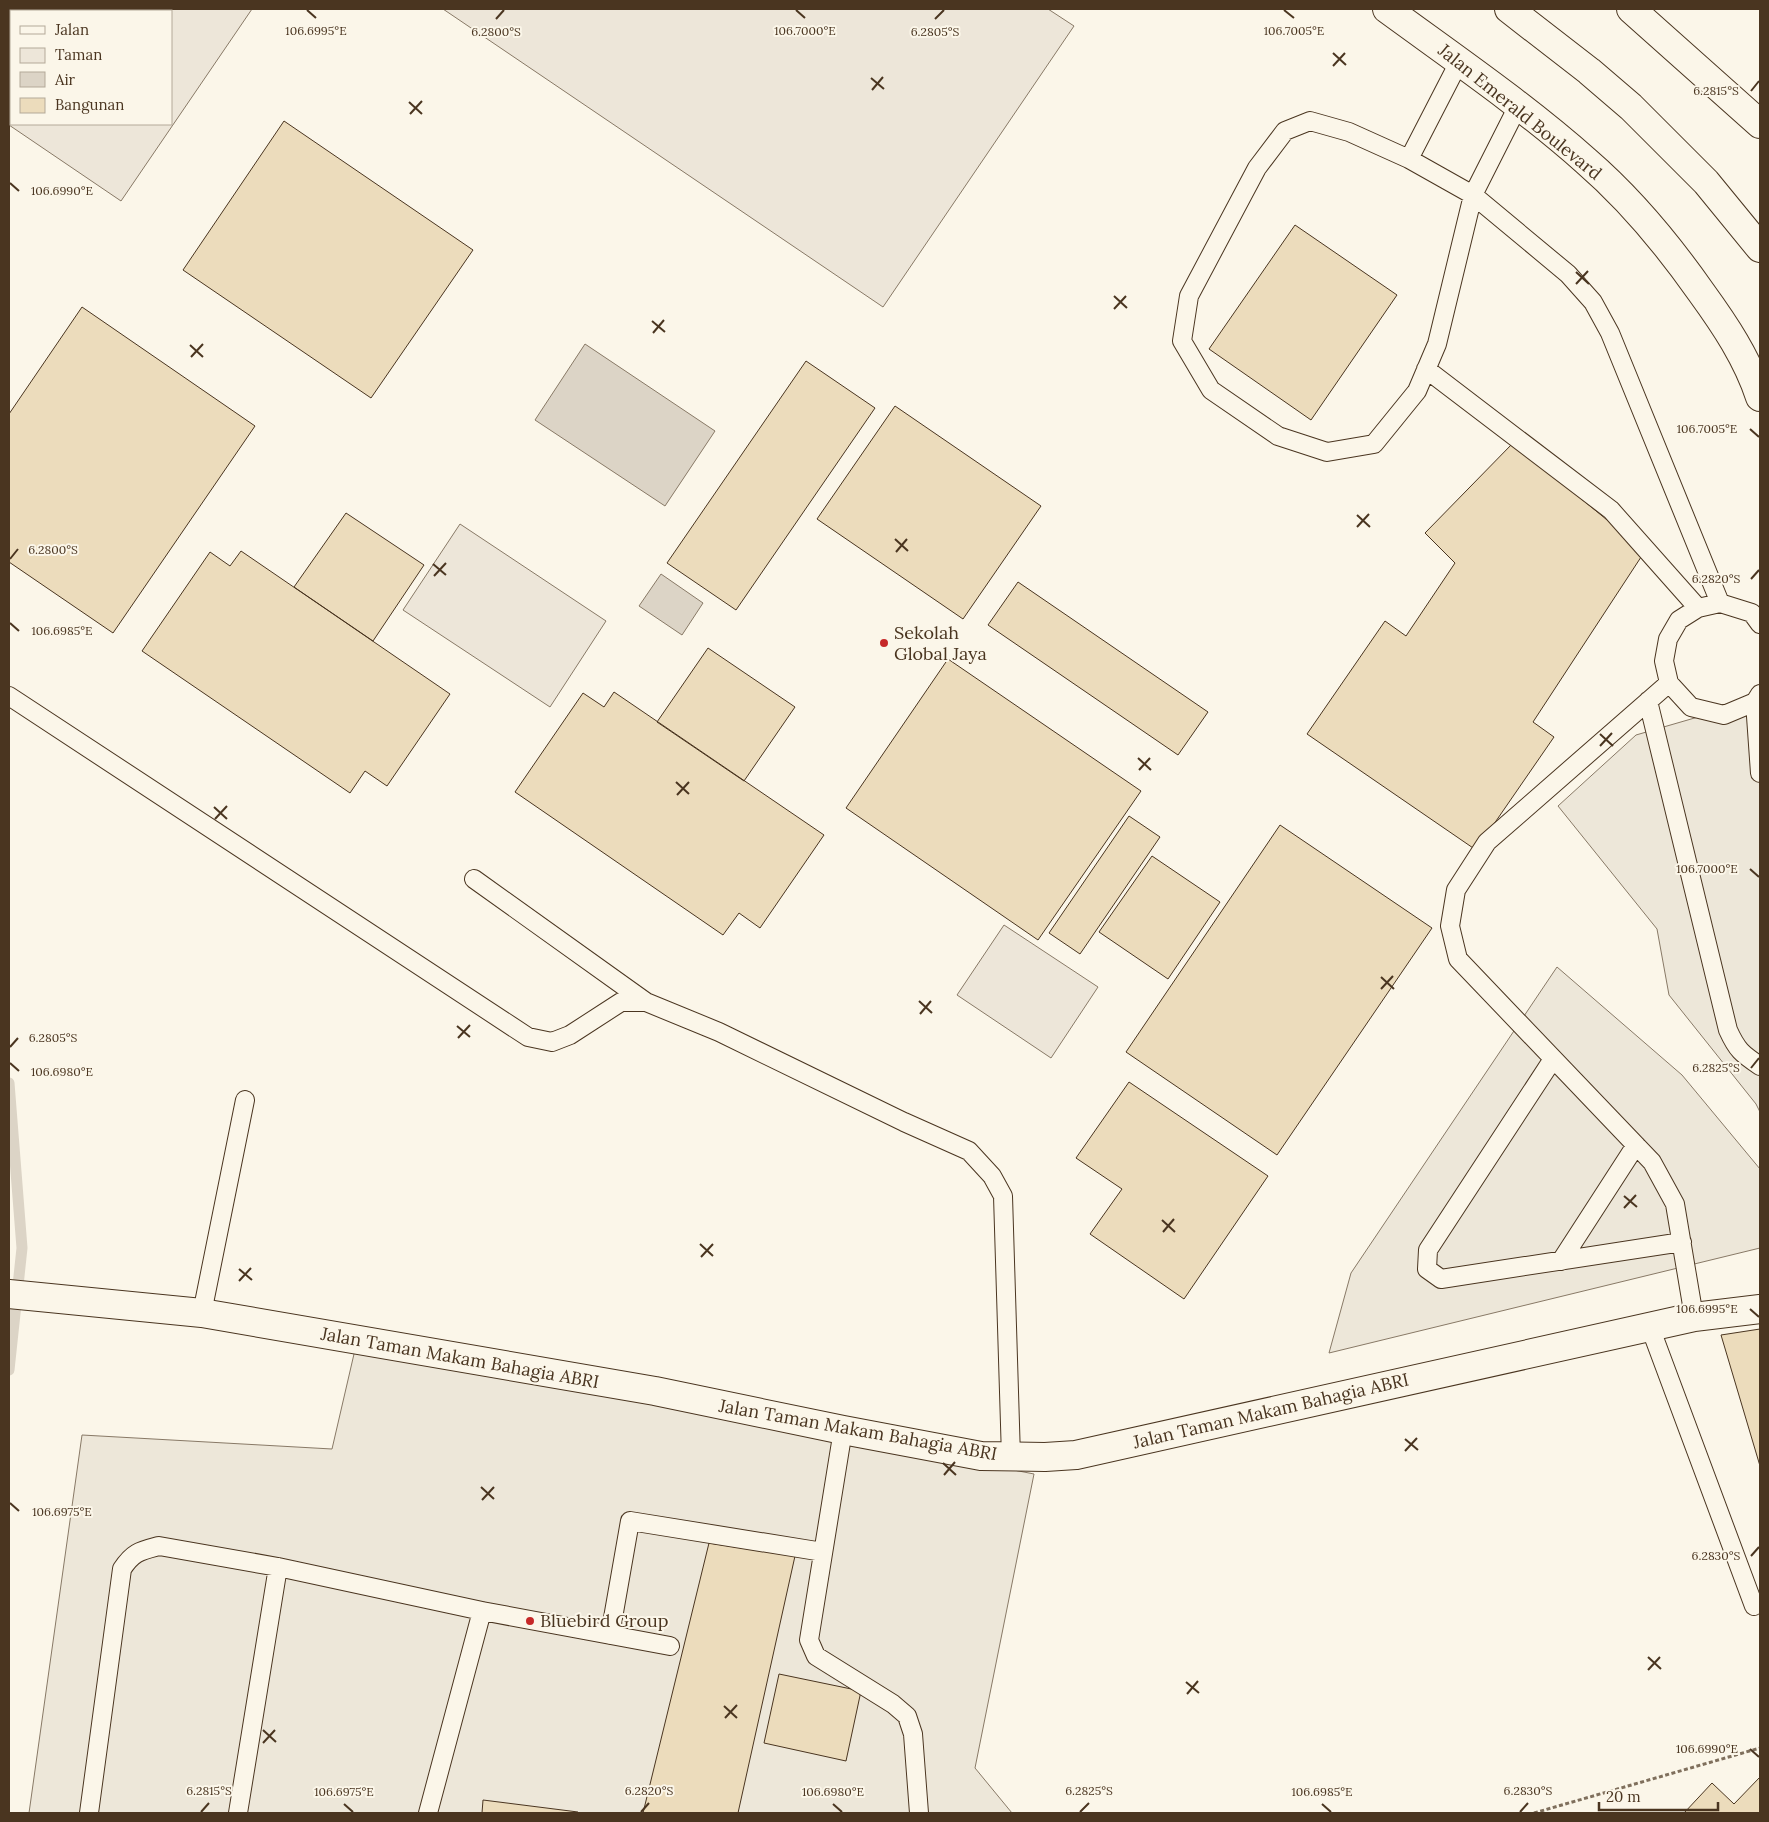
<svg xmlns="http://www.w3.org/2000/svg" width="1769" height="1822" viewBox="0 0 1769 1822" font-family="Lora,serif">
  <rect width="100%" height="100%" fill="#fbf6e9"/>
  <path fill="#ede6d9" stroke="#887966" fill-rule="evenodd" d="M9,9H252L121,201L9,125ZM11,11H171V124H11Z
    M443,9H1048L1074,26L883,307Z
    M460,524L606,621L550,707L403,610Z
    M1004,925L1098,987L1051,1058L957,995Z"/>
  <path fill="#ede7d9" stroke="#887966" d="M1760,699V1112L1756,1104L1669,995L1657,929L1558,806L1636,735Z
    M1557,967L1682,1075L1760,1169V1248L1329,1353L1351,1273Z
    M357,1341L1034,1474L975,1768L1012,1813H29L82,1435L332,1449Z"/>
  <path fill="#dcd4c6" stroke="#887966" d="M585,344L715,431L665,506L535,420Z
    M661,574L703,603L682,635L639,606Z"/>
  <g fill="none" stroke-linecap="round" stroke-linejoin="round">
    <path stroke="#dcd4c6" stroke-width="11" d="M9,1083L22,1248L9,1370"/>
  </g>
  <path fill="#ecdcbc" stroke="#4a3520" d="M284,121L473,250L371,398L183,270Z
    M1295,225L1397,295L1311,420L1209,349Z
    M82,307L255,426L113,633L9,562V414Z
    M806,361L875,408L736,610L667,563Z
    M895,406L1041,506L963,619L817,519Z
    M1513,443L1645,551L1533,722L1554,737L1476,850L1307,734L1385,621L1406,636L1455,563L1425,533Z
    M346,513L424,565L373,641L294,587Z
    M241,551L450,694L387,786L365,771L350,793L142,651L210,552L230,566Z
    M1018,582L1208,712L1178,755L988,625Z
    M708,648L795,707L744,781L657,722Z
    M948,659L1141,791L1038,940L846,808Z
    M614,692L824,835L760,928L739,913L723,935L515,792L583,693L604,707Z
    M1129,816L1160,837L1080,954L1049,933Z
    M1280,825L1432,928L1277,1155L1126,1052Z
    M1152,856L1220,902L1168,979L1099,932Z
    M1129,1082L1268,1176L1184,1299L1090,1234L1122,1189L1076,1158Z
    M1760,1329V1466L1721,1335Z
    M709,1543L795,1556L738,1813H643Z
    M779,1674L861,1691L846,1761L764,1743Z
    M1760,1777V1813H1684L1712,1783L1734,1804Z
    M483,1800L578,1812L577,1813H482Z"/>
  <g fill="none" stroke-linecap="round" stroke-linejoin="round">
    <defs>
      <path id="service" d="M1518,106L1473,195L1437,344L1417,391L1374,444L1327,452L1278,436L1211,390L1182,341L1189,296L1257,168L1285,131L1310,121L1349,132L1409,159L1473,195L1568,274L1593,302L1610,333L1720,603
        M1409,159L1459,62
        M1426,369L1611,510L1698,608
        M1760,624L1752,613L1720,603L1698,608L1679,620L1668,639L1664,661L1669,683L1691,707L1724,715L1755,702L1760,694
        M1669,683L1487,842L1456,890L1450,926L1458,959L1652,1162L1675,1204L1694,1317
        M9,696L528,1037L552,1042L570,1035L621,1002H646L719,1032L904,1122L969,1151L992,1176L1003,1196L1011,1457
        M1648,701L1728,1030C1737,1050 1742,1054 1760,1066
        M1755,702L1760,773
        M474,879L646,1002
        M1553,1059L1428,1250L1427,1269L1441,1279L1682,1242
        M1561,1261L1636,1145
        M202,1313L245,1100
        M1650,1327L1754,1606
        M843,1430L809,1640L816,1656L893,1704L907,1716L913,1734L919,1813
        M610,1635L630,1521L823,1552
        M89,1813L122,1569C133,1552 140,1551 159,1546L278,1567L482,1611L670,1646
        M238,1813L278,1567
        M428,1813L482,1611"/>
      <path id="minor" d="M1631,9L1760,124"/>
      <path id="secondary" d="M1387,9C1454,58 1524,106 1586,161C1630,199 1668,245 1701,292C1725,325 1747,358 1760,397
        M1509,9L1589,71L1631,107L1706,182L1760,248
        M9,1294L202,1313L655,1391L843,1430L981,1456L1045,1457L1076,1455L1694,1317L1760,1309"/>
    </defs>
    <use href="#service" stroke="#4a3520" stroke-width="20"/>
    <use href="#minor" stroke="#4a3520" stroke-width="30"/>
    <use href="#secondary" stroke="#4a3520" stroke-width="30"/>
    <path stroke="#7f6f5c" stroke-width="3" stroke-dasharray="4 2.5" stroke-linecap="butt" d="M1534,1813L1760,1748"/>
    <use href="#service" stroke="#fbf6e9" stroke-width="18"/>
    <use href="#minor" stroke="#fbf6e9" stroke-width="28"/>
    <use href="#secondary" stroke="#fbf6e9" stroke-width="28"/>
  </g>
  <path fill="none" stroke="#4a3520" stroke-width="2" d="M307,10L316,18M796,10L805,18M1284,10L1294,18M496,19L504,10M935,19L944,10M1333,53L1346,65M1333,66L1345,53M871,78L884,89M872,90L883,77M1751,91L1759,81M409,102L422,114M410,114L422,101M10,183L19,191M1576,272L1589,284M1576,284L1588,271M1114,296L1127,308M1114,309L1126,296M652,321L665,332M653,333L664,320M190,345L203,357M191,357L203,344M1750,429L1759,437M1357,515L1370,527M1357,527L1369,514M895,539L908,551M896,552L907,539M10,559L18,549M433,564L446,575M434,576L446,563M1751,579L1759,570M10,623L19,631M1600,734L1613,746M1600,746L1612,733M1138,758L1151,770M1139,770L1150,758M676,782L689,794M677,795L689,782M214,807L227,819M215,819L227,806M1750,869L1759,877M1381,977L1394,989M1381,989L1393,976M919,1001L932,1013M920,1014L931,1001M457,1026L470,1037M458,1038L470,1025M10,1047L18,1038M10,1063L19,1071M1751,1068L1759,1058M1624,1196L1637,1207M1624,1208L1636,1195M1162,1220L1175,1232M1163,1232L1174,1219M700,1244L713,1256M701,1257L713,1244M239,1269L252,1280M239,1281L251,1268M1750,1309L1759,1317M1405,1439L1418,1450M1405,1451L1417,1438M943,1463L956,1475M944,1475L955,1462M481,1487L494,1499M482,1500L494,1487M10,1503L19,1511M1751,1556L1759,1547M1648,1657L1661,1669M1648,1670L1660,1657M1186,1682L1199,1693M1187,1694L1198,1681M724,1706L737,1718M725,1718L737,1705M263,1730L276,1742M263,1743L275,1730M1750,1749L1759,1757M344,1804L353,1812M833,1804L842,1812M1322,1804L1331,1812M201,1812L209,1803M641,1812L649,1803M1080,1812L1089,1803M1520,1812L1528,1803"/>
  <g fill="#c62828" stroke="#fbf6e9" stroke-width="2">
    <circle cx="884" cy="643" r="5"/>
    <circle cx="530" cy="1621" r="5"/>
  </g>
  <g text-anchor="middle" stroke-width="4" stroke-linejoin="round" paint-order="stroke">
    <g font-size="18" fill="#4a3520" stroke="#fbf6e9">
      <text transform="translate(1520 112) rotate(39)" y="6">Jalan Emerald Boulevard</text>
      <text transform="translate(460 1358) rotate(10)" y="6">Jalan Taman Makam Bahagia ABRI</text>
      <text transform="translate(1271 1411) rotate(-13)" y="6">Jalan Taman Makam Bahagia ABRI</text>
      <text transform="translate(858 1430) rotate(10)" y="6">Jalan Taman Makam Bahagia ABRI</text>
    </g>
    <g font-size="18" fill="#4a3520" stroke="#fbf6e9" text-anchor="start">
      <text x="894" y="639">Sekolah<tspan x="894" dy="21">Global Jaya</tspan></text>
      <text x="540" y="1627">Bluebird Group</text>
    </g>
  </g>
  <g font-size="12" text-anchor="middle" fill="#4a3520" stroke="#fbf6e9" stroke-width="4" stroke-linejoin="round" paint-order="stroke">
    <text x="316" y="35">106.6995°E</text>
    <text x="805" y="35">106.7000°E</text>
    <text x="1294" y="35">106.7005°E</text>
    <text x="496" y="36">6.2800°S</text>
    <text x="935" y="36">6.2805°S</text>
    <text x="1716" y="95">6.2815°S</text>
    <text x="62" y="195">106.6990°E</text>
    <text x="1707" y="433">106.7005°E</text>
    <text x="53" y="554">6.2800°S</text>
    <text x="1716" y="583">6.2820°S</text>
    <text x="62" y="635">106.6985°E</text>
    <text x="1707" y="873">106.7000°E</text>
    <text x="53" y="1042">6.2805°S</text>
    <text x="1716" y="1072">6.2825°S</text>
    <text x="62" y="1076">106.6980°E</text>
    <text x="1707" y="1313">106.6995°E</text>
    <text x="62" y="1516">106.6975°E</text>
    <text x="1716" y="1560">6.2830°S</text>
    <text x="1707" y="1753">106.6990°E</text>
    <text x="209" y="1795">6.2815°S</text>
    <text x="649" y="1795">6.2820°S</text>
    <text x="1089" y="1795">6.2825°S</text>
    <text x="1528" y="1795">6.2830°S</text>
    <text x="344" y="1796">106.6975°E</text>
    <text x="833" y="1796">106.6980°E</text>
    <text x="1322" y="1796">106.6985°E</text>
  </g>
  <rect width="1769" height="1822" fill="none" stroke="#4a3520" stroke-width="20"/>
  <rect x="10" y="10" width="162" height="115" fill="#fbf6e9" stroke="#b4a999"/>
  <rect x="20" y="26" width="25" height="8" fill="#fbf6e9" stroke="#b4a999"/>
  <text x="55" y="35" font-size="15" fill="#4a3520">Jalan</text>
  <rect x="20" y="48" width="25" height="15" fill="#ede6d9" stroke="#b4a999"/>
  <text x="55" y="60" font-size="15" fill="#4a3520">Taman</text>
  <rect x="20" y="72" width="25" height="15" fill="#dcd4c6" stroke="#b4a999"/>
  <text x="55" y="85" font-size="15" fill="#4a3520">Air</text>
  <rect x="20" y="98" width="25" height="15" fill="#ecdcbc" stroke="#b4a999"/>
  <text x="55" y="110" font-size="15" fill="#4a3520">Bangunan</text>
  <path d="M1599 1802v8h119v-8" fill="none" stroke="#4a3520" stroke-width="2.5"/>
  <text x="1606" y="1802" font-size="15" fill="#4a3520" stroke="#fbf6e9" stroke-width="4" paint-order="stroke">20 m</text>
</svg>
